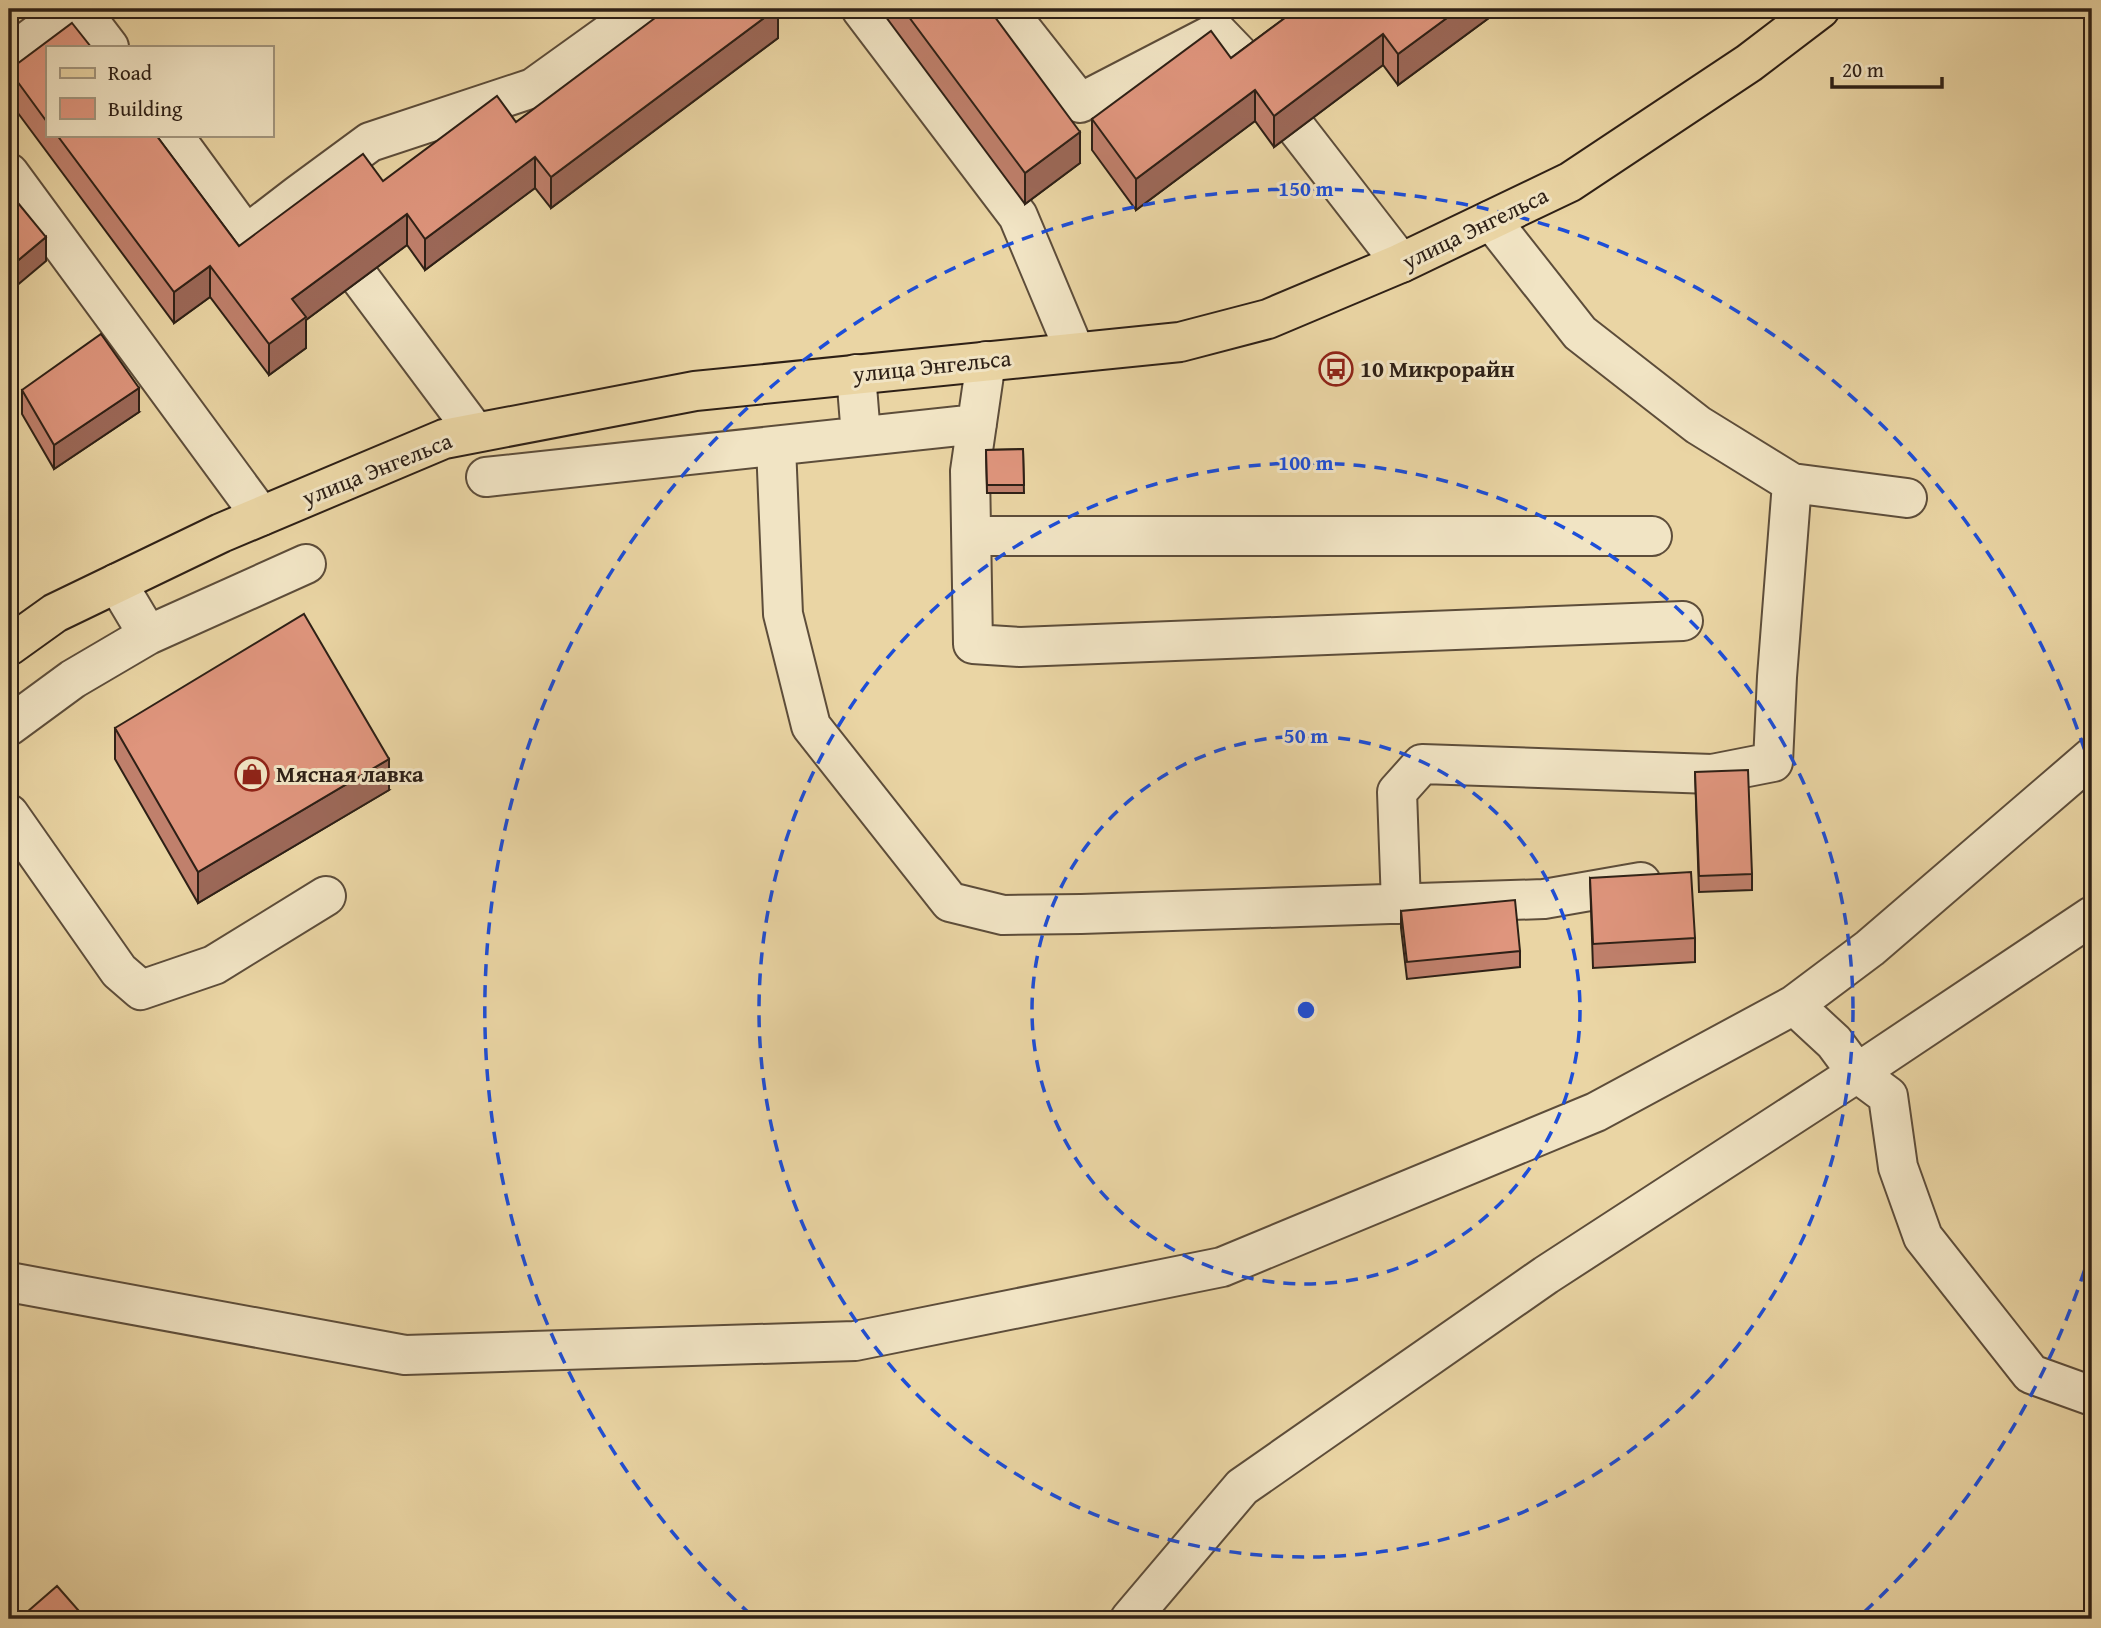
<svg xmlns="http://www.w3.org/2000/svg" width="2101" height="1628" viewBox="0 0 2101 1628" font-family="'Gentium Book Plus',serif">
  <rect width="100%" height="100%" fill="#ead5a4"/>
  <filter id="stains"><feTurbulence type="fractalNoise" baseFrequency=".00286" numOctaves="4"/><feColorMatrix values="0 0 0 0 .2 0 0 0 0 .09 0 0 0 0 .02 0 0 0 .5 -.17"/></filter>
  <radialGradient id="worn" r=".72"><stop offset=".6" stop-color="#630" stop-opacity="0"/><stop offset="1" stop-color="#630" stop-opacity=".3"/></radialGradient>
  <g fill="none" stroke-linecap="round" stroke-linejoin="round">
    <defs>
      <path id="minor" d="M80,9L109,47
        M861,9L1018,216L1075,352
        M1006,9L1080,103L1217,32L1243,59L1401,263
        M9,55L71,9
        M173,135L246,235L298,195L475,432
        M9,173L261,516
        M298,195L370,142L533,88L643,9
        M1491,220L1580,333L1698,425L1792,483L1907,498
        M986,361L970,471L973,644L1020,647L1683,621
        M856,374L861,436
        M776,446L783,614L811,726L950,902L1003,915L1081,914L1544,899L1641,882
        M486,477L977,424
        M972,536H1652
        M117,583L148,635
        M9,726L73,679L148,635L306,564
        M9,814L119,971L141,990L214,965L326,896
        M1401,904L1397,792L1422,764L1712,774L1773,762L1777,677L1792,483
        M1794,1005L1834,1042L1857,1073L1888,1096L1898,1167L1923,1237L2031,1374L2092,1396
        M9,1282L405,1355L855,1341L1222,1267L1596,1112L1794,1005L1870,948L2092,757
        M1130,1619L1242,1487L1546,1275L1857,1073L2092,916"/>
      <path id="major" d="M9,646L55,613L221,533L444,439L695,391L1180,342L1268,319L1401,263L1570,182L1749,63L1820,9"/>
    </defs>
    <use href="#minor" stroke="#5d4d3a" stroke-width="42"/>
    <use href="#major" stroke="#2e2016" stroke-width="42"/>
    <use href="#minor" stroke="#f1e4c4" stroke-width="38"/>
    <use href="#major" stroke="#ead5a4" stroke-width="38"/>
  </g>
  <path fill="#c0806c" stroke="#2e2016" stroke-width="2" d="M778,9V38L551,208L535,188L425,270L407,245L306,320V348L269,375L210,297L174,323L9,101V70L47,47V135H156L239,246L516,122Z
    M880,9H989L1080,163L1025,204Z
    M1297,9H1501L1398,85L1383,65L1274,147L1255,121L1136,210L1092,150V119L1231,58Z
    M22,390L139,412L54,469L22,414Z
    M1023,449L1024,493H987L986,450Z
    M115,728L389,790L198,903L115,759Z
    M1695,772L1752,874V890L1699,892Z
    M1590,878L1695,938V962L1593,968Z
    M1401,911L1520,951V967L1407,979L1401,928Z"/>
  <path fill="#9c6858" stroke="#2e2016" stroke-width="2" d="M776,9H778V38L551,208V177Z
    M1459,9H1501L1398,85V54Z
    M1383,34V65L1274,147V116Z
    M1255,90V121L1136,210V179Z
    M1080,132V163L1025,204V173Z
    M535,157V188L425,270V239Z
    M407,214V245L306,320V348L269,375V344L292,299Z
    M46,237V261L9,292V268Z
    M210,266V297L174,323V292Z
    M139,388V412L54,469V445Z
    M389,759V790L198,903V872Z"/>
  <path fill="#df957d" stroke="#2e2016" stroke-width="2" d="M667,9H776L551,177L535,157L425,239L407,214L292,299L306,317L269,344L210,266L174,292L57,135H156L239,246L363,154L383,181L497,96L516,122Z
    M903,9H989L1080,132L1025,173Z
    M1297,9H1459L1398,54L1383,34L1274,116L1255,90L1136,179L1092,119L1211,31L1231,58Z
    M72,23L91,47H47V122L9,70Z
    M9,192L46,237L9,268Z
    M101,334L139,388L54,445L22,390Z
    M1023,449L1024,485H987L986,450Z
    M304,614L389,759L198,872L115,728Z
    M1748,770L1752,874L1699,876L1695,772Z
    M1691,872L1695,938L1593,944L1590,878Z
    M1515,900L1520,951L1407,962L1401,911Z
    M57,1586L86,1619H19Z"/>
  <g fill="none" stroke="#1d4ed8" stroke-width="3.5" stroke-dasharray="12 9">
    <circle cx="1306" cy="1010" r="274"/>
    <circle cx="1306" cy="1010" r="547"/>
    <path d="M2091 1250A821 821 0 0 1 1861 1615M751 1615A821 821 0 1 1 2091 770"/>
  </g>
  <defs>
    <symbol id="bus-ring" viewBox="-11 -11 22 22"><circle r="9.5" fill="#f1e4c4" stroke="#8f2418" stroke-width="1.5"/><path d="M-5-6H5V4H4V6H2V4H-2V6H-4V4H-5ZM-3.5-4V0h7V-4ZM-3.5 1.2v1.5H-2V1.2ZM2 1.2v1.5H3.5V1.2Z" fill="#8f2418"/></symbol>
    <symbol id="shop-ring" viewBox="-11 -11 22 22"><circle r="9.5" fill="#f1e4c4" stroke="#8f2418" stroke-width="1.5"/><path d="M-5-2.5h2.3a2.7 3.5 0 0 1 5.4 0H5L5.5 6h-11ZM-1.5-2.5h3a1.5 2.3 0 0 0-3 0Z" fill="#8f2418"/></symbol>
  </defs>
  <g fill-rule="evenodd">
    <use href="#bus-ring" x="1317" y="350" width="38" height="38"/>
    <use href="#shop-ring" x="233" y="755" width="38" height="38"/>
  </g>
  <g text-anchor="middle" stroke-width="6" stroke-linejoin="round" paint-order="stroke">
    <g font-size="23" fill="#2e2016" stroke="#f1e4c4">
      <text transform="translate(1475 228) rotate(-26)" y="8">улица Энгельса</text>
      <text transform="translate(932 366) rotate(-6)" y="8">улица Энгельса</text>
      <text transform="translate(377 469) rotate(-22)" y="8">улица Энгельса</text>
    </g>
    <g font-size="23" font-weight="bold" fill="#2e2016" stroke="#f1e4c4" text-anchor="start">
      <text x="1360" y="377">10 Микрорайн</text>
      <text x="276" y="782">Мясная лавка</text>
    </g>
  </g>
  <circle cx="1306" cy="1010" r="10" fill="#1d4ed8" stroke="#f1e4c4" stroke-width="3.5"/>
  <g font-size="21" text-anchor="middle" font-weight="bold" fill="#1d4ed8" stroke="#f1e4c4" stroke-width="6" stroke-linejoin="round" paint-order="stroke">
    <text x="1306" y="196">150 m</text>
    <text x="1306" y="470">100 m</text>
    <text x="1306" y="743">50 m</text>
  </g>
  <rect width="2101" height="1628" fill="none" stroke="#ead5a4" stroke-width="35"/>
  <rect x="10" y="10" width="2080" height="1607" fill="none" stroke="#2e2016" stroke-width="3.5"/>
  <rect x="18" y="18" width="2066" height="1593" fill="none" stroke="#2e2016" stroke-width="2"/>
  <rect x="46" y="46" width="228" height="91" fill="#f1e4c4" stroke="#a3967e" stroke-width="2"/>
  <rect x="60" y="68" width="35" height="10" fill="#ead5a4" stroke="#a3967e" stroke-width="2"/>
  <text x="108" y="80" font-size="21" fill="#2e2016">Road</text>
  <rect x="60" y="98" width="35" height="21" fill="#df957d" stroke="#a3967e" stroke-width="2"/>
  <text x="108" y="116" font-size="21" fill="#2e2016">Building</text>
  <path d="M1832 77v10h110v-10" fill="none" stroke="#2e2016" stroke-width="3.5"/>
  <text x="1842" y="77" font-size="21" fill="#2e2016" stroke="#f1e4c4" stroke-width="5" paint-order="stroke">20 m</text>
  <rect width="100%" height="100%" filter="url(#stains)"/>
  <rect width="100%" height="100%" fill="url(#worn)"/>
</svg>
